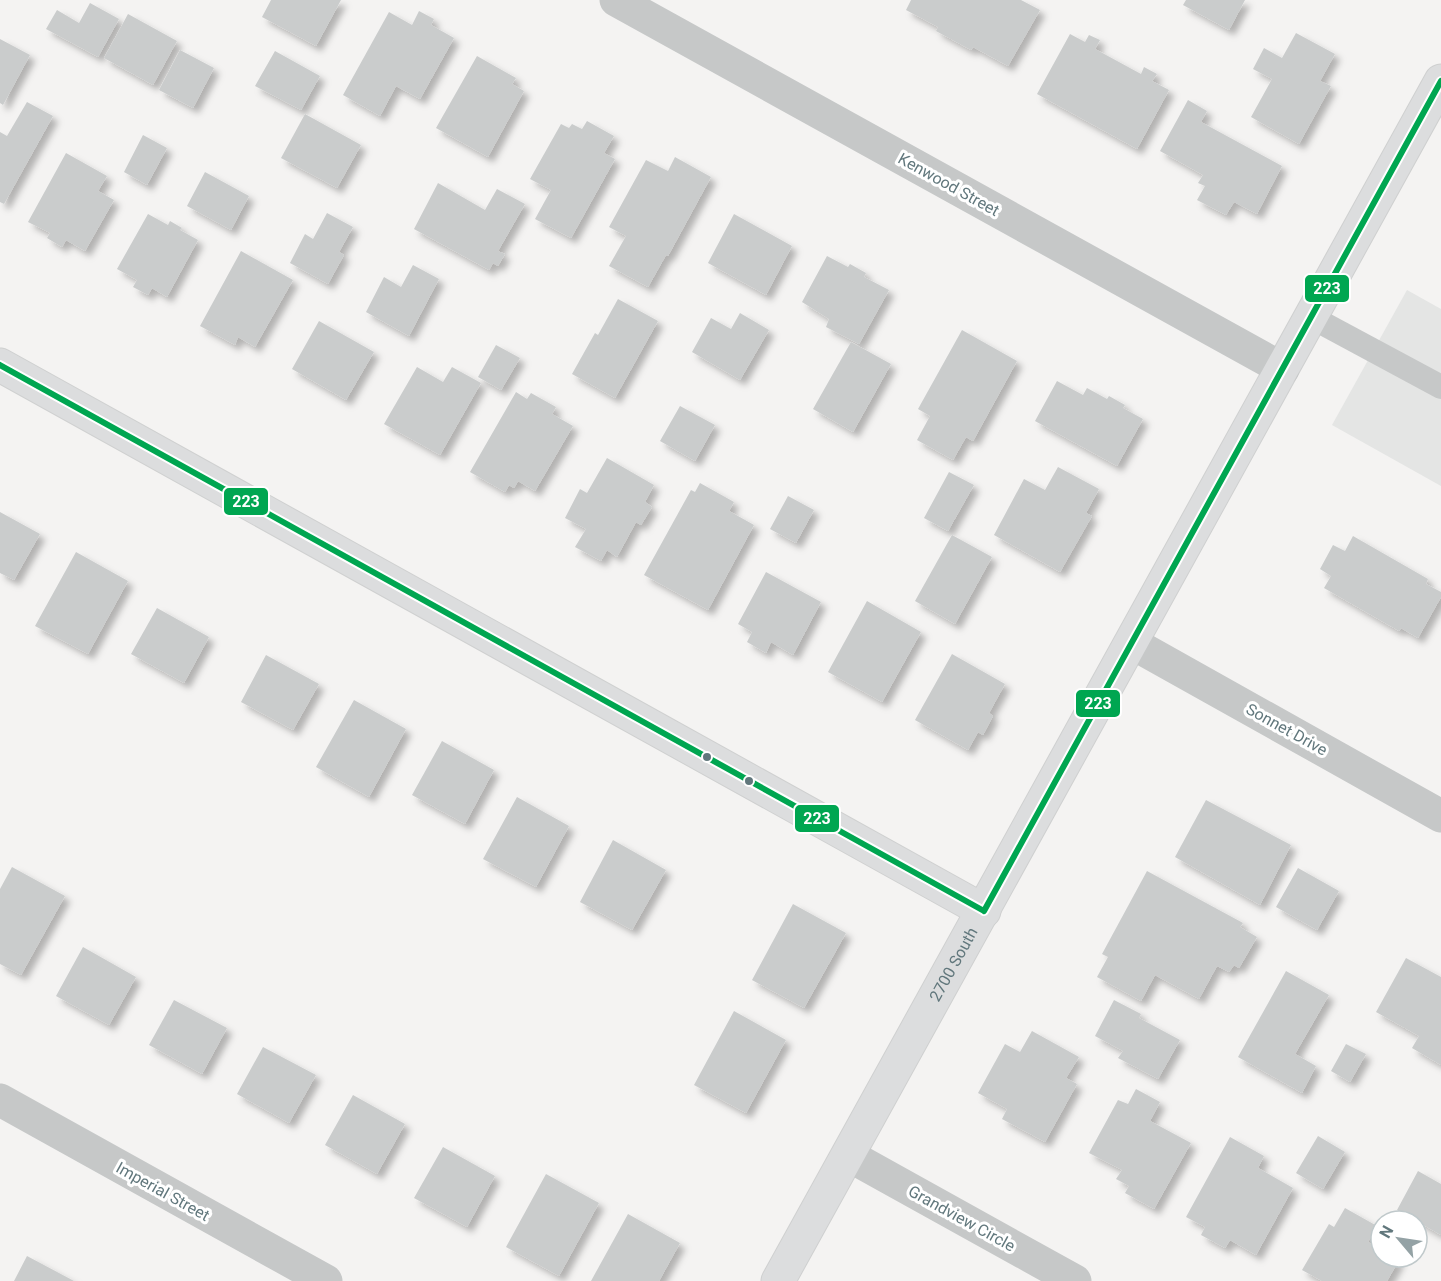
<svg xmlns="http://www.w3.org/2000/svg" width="1441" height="1281" viewBox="0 0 1441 1281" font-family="Roboto,sans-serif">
  <defs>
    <filter id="shadow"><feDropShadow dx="5.5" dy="5.5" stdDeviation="3" flood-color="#0004"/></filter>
  </defs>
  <rect width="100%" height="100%" fill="#f4f3f2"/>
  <path fill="#e4e5e4" d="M1407,290L1441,309V486L1332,425Z"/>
  <path fill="#cacccc" filter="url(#shadow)" d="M271,0H341L316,46L262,17Z
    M911,0H1021L1040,10L1008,66L973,47L971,50L936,31L938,27L906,10Z
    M1186,0H1245L1229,30L1183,5Z
    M90,3L119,19L98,57L46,29L57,10L79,23Z
    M419,11L434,19L431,25L454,38L420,99L396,86L380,116L343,95L389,12L412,25Z
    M128,14L177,41L153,85L104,58Z
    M1296,33L1335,54L1320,81L1331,86L1299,144L1251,117L1272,79L1253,69L1264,48L1282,58Z
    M1070,34L1085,42L1089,35L1100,40L1095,49L1141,74L1144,67L1157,74L1152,81L1169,90L1137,149L1037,94Z
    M0,39L30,55L3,105L0,103Z
    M180,50L214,68L193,108L159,90Z
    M275,51L320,76L301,110L255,86Z
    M477,56L516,78L512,84L524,91L488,157L436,128Z
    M1188,100L1207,111L1201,122L1282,166L1257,214L1234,202L1226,215L1197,200L1205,186L1198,183L1203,175L1160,151Z
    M27,102L53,116L4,204L0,202V132L7,136Z
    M305,114L361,145L337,188L281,158Z
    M587,121L614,136L604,153L615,159L571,238L535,219L551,190L530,179L561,124L569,128L572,124L582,129Z
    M143,135L167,148L147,185L124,172Z
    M66,153L107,176L98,191L114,200L85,251L66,240L62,247L47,238L50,233L28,222Z
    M675,157L711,177L668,256L666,255L648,287L609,266L626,236L609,227L646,160L668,171Z
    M205,172L249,196L231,230L187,206Z
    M438,183L485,210L497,189L525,204L498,251L505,254L498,266L493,263L489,270L414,229Z
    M327,213L353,227L339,252L344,255L328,284L290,263L305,234L313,239Z
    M148,214L168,225L170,221L182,228L180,230L198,240L167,297L152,288L148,295L133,287L137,280L117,269Z
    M734,214L792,246L766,295L708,263Z
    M241,251L293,280L255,347L238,337L235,345L200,326Z
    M827,256L848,267L850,264L866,273L864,277L889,290L859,344L826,327L829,319L802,302Z
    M413,265L439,279L409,336L366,312L384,277L401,287Z
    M618,299L658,321L615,398L572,374L595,333L598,335Z
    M740,313L769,330L740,380L692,352L711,318L731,329Z
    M319,321L374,352L346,400L292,369Z
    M962,330L1017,361L973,441L966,437L953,460L917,440L930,416L918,409Z
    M851,342L891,364L853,432L813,409Z
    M496,345L520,358L501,390L478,377Z
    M417,367L443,382L452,367L481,383L440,455L384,424Z
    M1057,381L1083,395L1087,388L1107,399L1109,396L1125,405L1123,408L1143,419L1117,466L1035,421Z
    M516,392L527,399L531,393L556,407L552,414L573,426L535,491L518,481L514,488L509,485L505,492L470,472Z
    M680,406L715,425L695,461L660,441Z
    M607,458L654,485L645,502L652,507L641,525L636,522L617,557L607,550L601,561L575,547L586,529L565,518L580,489L587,493Z
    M1058,467L1099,489L1086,513L1092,516L1060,572L994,535L1024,479L1045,490Z
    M949,472L974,485L948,531L924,518Z
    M700,483L734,502L729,511L754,525L708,610L644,575L691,490L695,492Z
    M788,496L814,510L796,543L770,529Z
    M0,512L40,534L14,580L0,573Z
    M952,535L992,557L955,624L915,601Z
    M1353,536L1428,579L1426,584L1441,592V597L1418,638L1401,628L1399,631L1324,588L1331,576L1320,569L1333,545L1345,551Z
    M76,552L128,581L88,654L35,626Z
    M766,572L821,602L793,655L771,642L766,653L747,642L752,632L738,624Z
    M867,601L921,632L882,702L828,672Z
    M157,608L209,637L184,683L131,654Z
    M952,654L1005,684L989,713L993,716L983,735L978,732L968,750L915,720Z
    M266,655L319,684L293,730L241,702Z
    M354,700L406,729L369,797L316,767Z
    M442,741L494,770L465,824L412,795Z
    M517,797L569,826L536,887L483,859Z
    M1206,800L1291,845L1260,905L1175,857Z
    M613,840L666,870L632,930L580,902Z
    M12,867L65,896L21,975L0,964V889Z
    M1298,868L1339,891L1317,930L1276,907Z
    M1147,871L1243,923L1240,927L1257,937L1239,968L1234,965L1229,972L1217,966L1199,999L1155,975L1141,1001L1097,977L1108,957L1102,954Z
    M793,904L846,933L804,1008L752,980Z
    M83,947L136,977L109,1025L56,996Z
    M1406,958L1441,977V1065L1412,1048L1419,1036L1376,1012Z
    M1286,971L1329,995L1295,1054L1316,1066L1302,1093L1238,1057Z
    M174,1000L227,1028L202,1074L149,1045Z
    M1114,1000L1141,1014L1139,1018L1180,1040L1158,1079L1118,1058L1123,1051L1095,1036Z
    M734,1011L786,1040L746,1113L694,1085Z
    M1032,1031L1079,1057L1066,1078L1077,1084L1045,1142L1002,1119L1007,1109L978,1093L1005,1044L1020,1052Z
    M1346,1044L1366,1054L1350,1082L1331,1071Z
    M263,1047L316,1075L289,1123L237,1094Z
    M1136,1089L1160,1102L1150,1121L1191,1143L1154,1209L1125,1193L1129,1186L1116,1179L1122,1170L1089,1153L1118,1100L1128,1104Z
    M353,1095L405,1124L377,1174L325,1145Z
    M1318,1136L1345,1152L1323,1189L1296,1173Z
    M1230,1137L1264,1156L1258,1168L1293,1188L1256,1255L1230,1240L1225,1248L1201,1235L1205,1227L1186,1217Z
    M443,1147L495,1176L467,1227L414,1198Z
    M1418,1171L1441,1184V1235L1397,1210Z
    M546,1174L599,1203L559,1276L506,1247Z
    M1345,1208L1377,1226L1368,1242L1381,1250V1257H1394L1399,1260L1387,1281H1322L1302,1270L1329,1224L1334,1227Z
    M628,1214L680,1243L659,1281H591Z
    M27,1256L74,1281H14Z"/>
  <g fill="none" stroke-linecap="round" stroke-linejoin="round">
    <defs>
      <g id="secondary">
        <path d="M0,365L984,911"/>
        <path id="s1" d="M778,1281L1441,81"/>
      </g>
    </defs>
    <use href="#secondary" stroke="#cfd0d0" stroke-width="35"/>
    <path stroke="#c6c8c8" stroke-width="24" d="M1311,317L1441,387"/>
    <path stroke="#c6c8c8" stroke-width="33" d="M616,0L1283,369
      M1132,643L1441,816
      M0,1100L326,1281
      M848,1155L1075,1281"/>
    <use href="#secondary" stroke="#dcddde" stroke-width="33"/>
    <defs>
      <path id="bus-1" d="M0,365L984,911
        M984,911L1441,81"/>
    </defs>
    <use href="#bus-1" stroke="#fff" stroke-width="10"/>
    <use href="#bus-1" stroke="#00a651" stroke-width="6"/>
  </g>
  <g fill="#61777c" stroke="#fff" stroke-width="2">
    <circle cx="707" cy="757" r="5"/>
    <circle cx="749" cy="781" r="5"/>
  </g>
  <g text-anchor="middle" stroke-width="6" stroke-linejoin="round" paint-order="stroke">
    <g font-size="16" fill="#61777c" stroke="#fff">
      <text transform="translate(949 184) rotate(29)" y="6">Kenwood Street</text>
      <text transform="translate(1287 729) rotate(29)" y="6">Sonnet Drive</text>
      <text dy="6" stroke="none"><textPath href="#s1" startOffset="362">2700 South</textPath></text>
      <text transform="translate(163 1191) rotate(29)" y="6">Imperial Street</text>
      <text transform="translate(962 1218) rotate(29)" y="6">Grandview Circle</text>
    </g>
  </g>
  <g stroke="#fff" stroke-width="2">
    <rect x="1304" y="274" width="46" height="29" rx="6" fill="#00a651"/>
    <rect x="223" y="487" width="46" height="29" rx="6" fill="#00a651"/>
    <rect x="1075" y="689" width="46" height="29" rx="6" fill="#00a651"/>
    <rect x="794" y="804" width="46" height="29" rx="6" fill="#00a651"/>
  </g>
  <g font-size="16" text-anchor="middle" font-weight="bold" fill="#fff">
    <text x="1327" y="294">223</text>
    <text x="246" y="507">223</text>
    <text x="1098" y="709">223</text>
    <text x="817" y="824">223</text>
  </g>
  <g transform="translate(1399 1239) rotate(299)"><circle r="28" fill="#ffffff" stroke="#c0c9cb" stroke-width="1.5"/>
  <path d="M0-4.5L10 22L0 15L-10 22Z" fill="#94a2a5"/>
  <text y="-9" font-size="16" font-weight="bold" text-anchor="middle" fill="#61777c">N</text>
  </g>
</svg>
